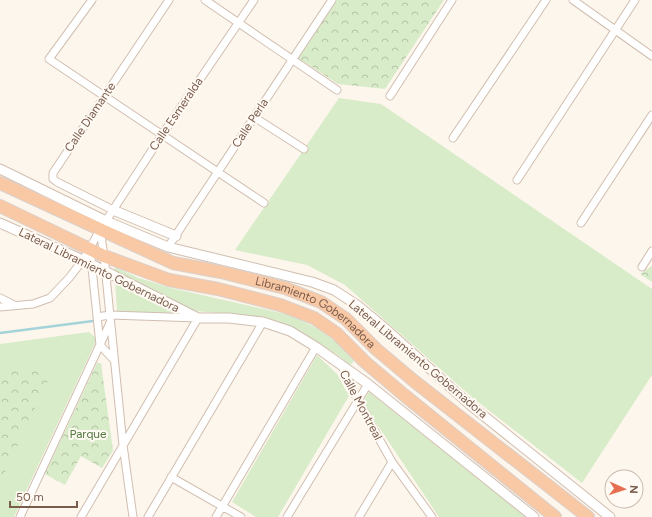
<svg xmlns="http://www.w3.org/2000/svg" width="652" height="517" viewBox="0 0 652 517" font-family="Figtree,sans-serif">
  <defs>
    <pattern id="park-crowns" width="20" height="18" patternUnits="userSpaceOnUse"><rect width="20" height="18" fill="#d8ecc9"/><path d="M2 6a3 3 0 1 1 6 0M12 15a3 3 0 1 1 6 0" fill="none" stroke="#b4c2a5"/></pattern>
  </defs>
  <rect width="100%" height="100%" fill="#fdf6ec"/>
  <path fill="#d8ecc9" d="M339,98L381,104L652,289V375L582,483L473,398L345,285L307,265L235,250Z
    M115,267L139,278L171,288L277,312L297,318L318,329L335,341L354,361L350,365L339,356L300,331L276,321L261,317L196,311L179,304L114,271Z
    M115,279L177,313L117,312Z
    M89,332L97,339L14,517H0V344Z
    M317,355L337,374L349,396L278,517H256L232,502Z
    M369,392L526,517H439L362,402Z"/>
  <path fill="url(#park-crowns)" d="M337,0H444L385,89L338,84L298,58Z
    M652,266V282L640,274Z
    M97,363H101L113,451L102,468L81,456L65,485L45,474Z
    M23,368L53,370L0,483V371Z"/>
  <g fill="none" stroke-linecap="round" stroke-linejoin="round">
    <path stroke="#a5d3da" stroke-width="2.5" d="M0,333L93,321"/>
    <defs>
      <path id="minor" d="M92,0L49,59L264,203
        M205,0L337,90
        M573,0L652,56
        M390,96L452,0
        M254,117L304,149
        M453,138L546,0
        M517,180L635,0
        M113,210L57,182L53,179V173L169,0
        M581,223L652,115
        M100,230L104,256L123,445L133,517
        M168,247L332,0
        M90,249L100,345L114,360
        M642,267L652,251
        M0,298L14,305
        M0,307L33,304L50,298L69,278L83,260L100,230L162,135L254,0
        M342,366L358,401L392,462L432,517
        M171,477L241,517
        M20,517L110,323
        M81,517L198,318L110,315L97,317
        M148,517L263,322
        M216,517L316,347
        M287,517L368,384
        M359,517L392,462"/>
      <path id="tertiary" d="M0,169L106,221L168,247L312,282L334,290L357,305L387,330L469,404L610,517
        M113,210L176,236
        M0,223L83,260L198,318H229L263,322L290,331L316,347L368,384L534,517"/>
      <g id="trunk">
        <path id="s1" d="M0,183L173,263L221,272L285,288L321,302L346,319L376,349L414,381L588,517"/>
        <path d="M0,206L104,256L169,280L218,289L280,305L314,318L336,333L365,362L404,395L555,517"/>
      </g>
    </defs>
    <use href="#minor" stroke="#d1beb0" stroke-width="9"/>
    <use href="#tertiary" stroke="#d1beb0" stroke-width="11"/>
    <use href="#trunk" stroke="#dad1cd" stroke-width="14"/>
    <use href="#minor" stroke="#fff" stroke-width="7"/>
    <use href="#tertiary" stroke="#fff" stroke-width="9"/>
    <use href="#trunk" stroke="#f9c8a4" stroke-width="12"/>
  </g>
  <g text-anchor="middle" stroke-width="4" stroke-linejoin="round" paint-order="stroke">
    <g font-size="12" fill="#7a5c4d" stroke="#fffaf3">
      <text transform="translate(176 114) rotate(-56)" y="4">Calle Esmeralda</text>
      <text transform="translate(90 117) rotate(-56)" y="4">Calle Diamante</text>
      <text transform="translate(250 123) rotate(-57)" y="4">Calle Perla</text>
      <text transform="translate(99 270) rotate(26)" y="4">Lateral Libramiento Gobernadora</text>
      <text dy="4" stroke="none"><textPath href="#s1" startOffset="344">Libramiento Gobernadora</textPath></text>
      <text transform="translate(418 359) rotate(40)" y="4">Lateral Libramiento Gobernadora</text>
      <text transform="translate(361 405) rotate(62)" y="4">Calle Montreal</text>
    </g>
    <g font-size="12" fill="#537a41" stroke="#fffaf3">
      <text x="88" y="438">Parque</text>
    </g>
  </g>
  <g transform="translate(624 489) rotate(93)"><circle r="19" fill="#fffaf3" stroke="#cabbb1"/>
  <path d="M0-3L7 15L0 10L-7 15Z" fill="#e76f51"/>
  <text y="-6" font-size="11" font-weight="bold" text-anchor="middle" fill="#7a5c4d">N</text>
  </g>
  <path d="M10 501v6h67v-6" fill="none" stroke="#7a5c4d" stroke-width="2"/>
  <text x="16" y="501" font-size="12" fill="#7a5c4d" stroke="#fffaf3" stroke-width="3" paint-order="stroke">50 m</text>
</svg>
